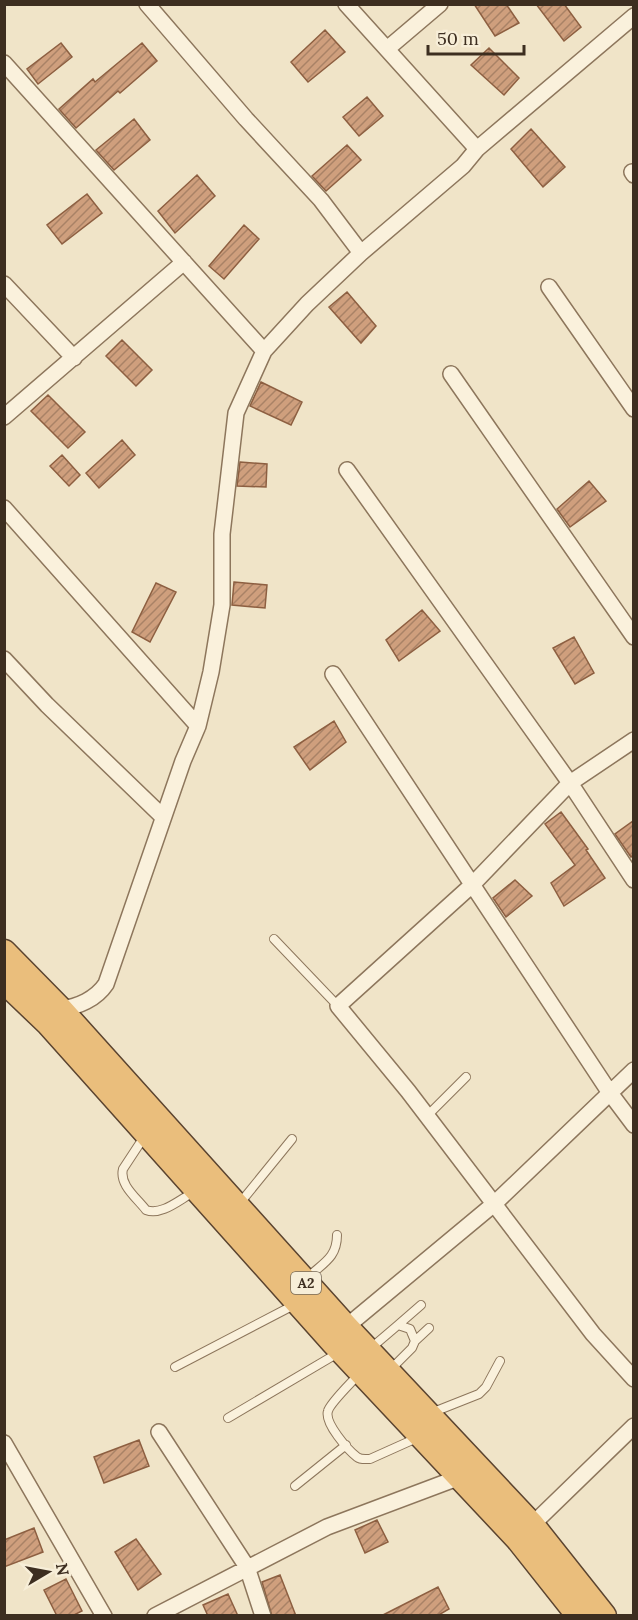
<svg xmlns="http://www.w3.org/2000/svg" width="638" height="1620" viewBox="0 0 638 1620" font-family="Lora,serif">
  <defs>
    <pattern id="building-hatch" width="6" height="6" patternUnits="userSpaceOnUse" patternTransform="scale(1.5)"><rect width="6" height="6" fill="#cf9f7d"/><path d="M-1 1l2-2M0 6l6-6M5 7l2-2" fill="none" stroke="#a98266"/></pattern>
  </defs>
  <rect width="100%" height="100%" fill="#f0e4c8"/>
  <path fill="url(#building-hatch)" stroke="#8d5f41" stroke-width="1.5" d="M474,4H506L519,23L495,36Z
    M536,4H564L581,27L564,41Z
    M325,30L345,52L308,82L291,62Z
    M61,43L72,57L38,84L27,69Z
    M142,43L157,61L120,93L118,91L76,128L59,109L93,79L95,82Z
    M489,48L519,78L504,95L471,65Z
    M367,97L383,116L359,136L343,117Z
    M134,119L150,140L114,170L96,150Z
    M531,129L565,167L543,187L511,149Z
    M347,145L361,160L326,191L312,176Z
    M197,175L215,196L175,233L158,211Z
    M87,194L102,213L62,244L47,225Z
    M244,225L259,239L224,279L209,266Z
    M347,292L376,326L361,343L329,307Z
    M122,340L152,370L136,386L106,356Z
    M261,382L302,402L291,425L250,406Z
    M48,395L85,432L68,448L31,411Z
    M122,440L135,455L99,488L86,473Z
    M62,455L80,475L69,486L50,466Z
    M240,462L267,464L266,487L237,486Z
    M589,481L606,501L570,527L557,509Z
    M234,582L267,585L265,608L232,605Z
    M156,583L176,592L150,642L132,632Z
    M422,610L440,631L399,661L386,640Z
    M574,637L594,673L575,684L553,648Z
    M334,721L346,742L310,770L294,747Z
    M561,812L588,849L586,850L605,878L564,906L551,883L575,865L545,824Z
    M633,821V855L631,857L615,834Z
    M515,880L532,896L506,917L493,898Z
    M139,1440L149,1466L104,1483L94,1457Z
    M377,1520L388,1542L365,1553L355,1530Z
    M34,1528L43,1552L4,1567V1540Z
    M136,1539L161,1574L138,1590L115,1552Z
    M280,1575L296,1616H272L262,1582Z
    M66,1579L82,1611L72,1616H57L44,1590Z
    M438,1587L449,1609L437,1616H381Z
    M228,1594L238,1616H208L203,1605Z"/>
  <g fill="none" stroke-linecap="round" stroke-linejoin="round">
    <defs>
      <path id="service" d="M274,939L338,1006
        M427,1116L466,1077
        M144,1137L123,1169C119,1185 137,1198 146,1210C162,1216 180,1199 194,1192
        M240,1203L292,1139
        M307,1278C323,1263 337,1258 337,1235
        M398,1325L421,1305
        M415,1341L429,1328
        M371,1348L398,1325L410,1329L415,1341L412,1348L391,1369
        M175,1367L294,1305
        M358,1375C352,1382 330,1403 328,1411C324,1423 348,1450 357,1457C361,1460 365,1459 370,1459L419,1437
        M431,1413L479,1394L486,1387L500,1361
        M228,1418L338,1353
        M295,1486L346,1445"/>
      <path id="minor" d="M147,4L246,119L321,200L361,253
        M346,4L477,149
        M387,49L440,4
        M4,63L264,351
        M632,172L634,175
        M4,284L74,358
        M549,287L634,409
        M451,374L634,637
        M4,417L184,262
        M347,470L570,783L634,880
        M4,508L198,726
        M4,659L47,705L163,817
        M333,674L610,1093L634,1125
        M634,740L570,783L472,885L338,1006L408,1091L593,1334L634,1379
        M60,1009C78,1007 96,999 106,984L183,761L198,726L211,672L222,605V534L236,413L264,351L307,304L361,253L463,166L477,149L634,16
        M346,1327L494,1204L634,1070
        M159,1432L247,1567L263,1616
        M4,1443L104,1616
        M532,1525L634,1426
        M155,1616L327,1527L460,1477"/>
      <path id="trunk" d="M4,952L60,1009L346,1327L532,1525L604,1616
        M4,981L48,1023L333,1342L518,1539L579,1616"/>
    </defs>
    <use href="#service" stroke="#8d765c" stroke-width="10"/>
    <use href="#minor" stroke="#8d765c" stroke-width="18"/>
    <use href="#trunk" stroke="#5b4430" stroke-width="27"/>
    <use href="#service" stroke="#faf1dc" stroke-width="8"/>
    <use href="#minor" stroke="#faf1dc" stroke-width="15"/>
    <use href="#trunk" stroke="#eabe7c" stroke-width="24"/>
  </g>
  <g text-anchor="middle" stroke-width="6" stroke-linejoin="round" paint-order="stroke">
    <rect fill="#f7eed8" stroke="#756857" stroke-width="1.5" x="291" y="1272" width="30" height="22" rx="4.5"/>
    <g font-size="14" font-weight="bold" fill="#3d2e20">
      <text x="306" y="1288">A2</text>
    </g>
  </g>
  <rect width="638" height="1620" fill="none" stroke="#3d2e20" stroke-width="12"/>
  <g transform="translate(48 1572) rotate(80)" stroke="#f7eed8" stroke-width="4.5" paint-order="stroke">
  <path d="M0-4.5L10 22L0 15L-10 22Z" fill="#3d2e20"/>
  <text y="-9" font-size="16" font-weight="bold" text-anchor="middle" fill="#3d2e20">N</text>
  </g>
  <path d="M428 45v9h96v-9" fill="none" stroke="#3d2e20" stroke-width="3"/>
  <text x="437" y="45" font-size="18" fill="#3d2e20" stroke="#f7eed8" stroke-width="4.5" paint-order="stroke">50 m</text>
</svg>
